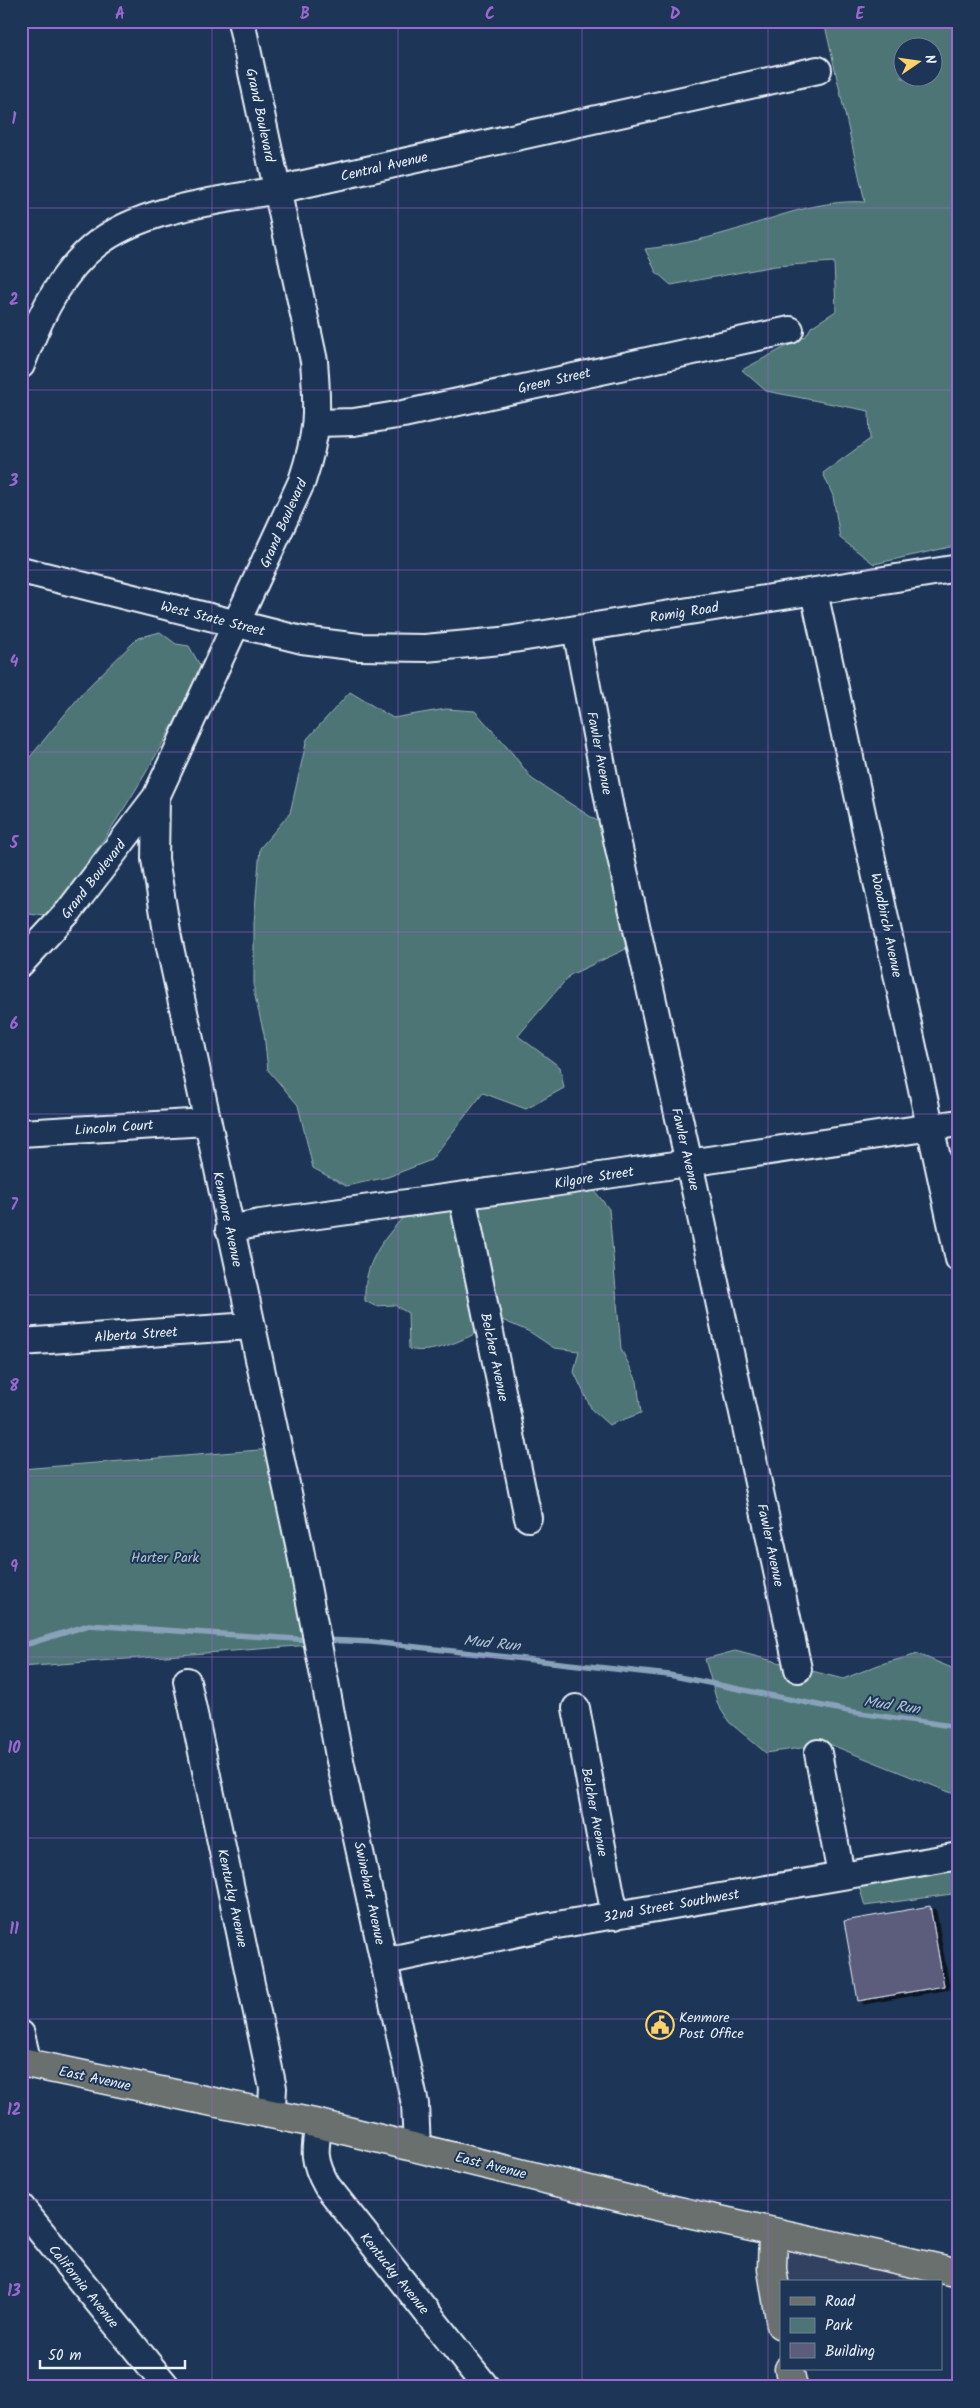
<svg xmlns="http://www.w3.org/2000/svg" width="980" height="2408" viewBox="0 0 980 2408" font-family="Kalam,sans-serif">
  <defs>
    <filter id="shadow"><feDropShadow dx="5.5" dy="3" stdDeviation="0" flood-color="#0009"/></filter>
  </defs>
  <rect width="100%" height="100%" fill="#1d3557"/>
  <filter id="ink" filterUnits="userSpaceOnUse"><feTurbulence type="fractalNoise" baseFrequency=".02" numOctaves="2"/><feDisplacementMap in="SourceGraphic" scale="10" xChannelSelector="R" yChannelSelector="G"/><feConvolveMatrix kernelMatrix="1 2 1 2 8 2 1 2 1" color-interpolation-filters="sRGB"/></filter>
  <g filter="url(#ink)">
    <path fill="#304162" d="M778,2238L910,2267L911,2282H781Z"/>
    <path fill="#4e7476" stroke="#9bb2b7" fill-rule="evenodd" d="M824,21H959V545L874,564L840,538L833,496L823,473L870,439L869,411L766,391L742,370L806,336L811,327L836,311L834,262L775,266L671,285L656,272L645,249C673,246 701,240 728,232C773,219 817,199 865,202ZM902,48H932V78H902Z
      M160,632L176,644L189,646L202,669C158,756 109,842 45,916L21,913V768L84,691L138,638Z
      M350,692L393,718L446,709L475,711L513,754L532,779L605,826L626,949L570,975L518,1036L560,1067L564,1088L526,1109L483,1093L431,1160L388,1177L346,1186L313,1168L298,1105L268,1070L264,1034L254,992V923L260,848L290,813L307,739Z
      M594,1190L609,1209L621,1349L637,1381L641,1413L609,1425L592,1410L574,1372L579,1351L554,1348L530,1332L502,1320C478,1332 436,1357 409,1349L408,1313L394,1305L375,1306L365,1301C363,1263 383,1239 408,1212Z
      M272,1449L311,1645L21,1667V1469Z
      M735,1651L843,1679L881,1664L918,1654L959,1671V1796L829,1744L766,1753L729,1722L718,1705L705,1659Z
      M959,1856V1893L865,1906L855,1873Z"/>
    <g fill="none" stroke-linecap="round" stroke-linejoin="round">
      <path stroke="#87a2b9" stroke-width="5.5" d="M325,1640L372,1642L669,1675L853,1712L959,1727
        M21,1646L89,1625L311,1640"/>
    </g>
    <path fill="#5c5c7d" stroke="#e8f1f8" filter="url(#shadow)" d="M930,1906L944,1986L858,2001L844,1921Z"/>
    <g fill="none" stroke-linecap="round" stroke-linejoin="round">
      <defs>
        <path id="minor" d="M21,365C36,326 55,283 85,254C132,208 215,202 277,190L818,70
          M317,423L354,422L403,414L790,330
          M21,570L302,640L359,647L425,648L501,641L959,568
          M814,592L959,1259
          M576,629L610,808L701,1217L798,1669
          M156,797L155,859L168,938L299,1544L339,1756L415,2104L417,2147
          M21,963L69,911L156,797L302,481C318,433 318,411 314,361L241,21
          M21,1133L207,1122
          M462,1196L528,1518
          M229,1229L260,1223L539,1185L959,1123
          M21,1342L250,1326
          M187,1681L273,2088L272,2105L268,2114
          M576,1708L615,1916
          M818,1753L841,1875
          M385,1961L551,1926L959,1856
          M21,2034L28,2064
          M319,2124C314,2151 313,2161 327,2186L486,2387
          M21,2207L167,2387"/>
        <path id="major" d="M21,2062L319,2124L647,2204L959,2273
          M773,2232L772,2269L781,2325
          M789,2369L793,2387"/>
      </defs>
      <use href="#minor" stroke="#e8f1f8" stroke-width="30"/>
      <use href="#major" stroke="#e8f1f8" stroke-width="31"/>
      <use href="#minor" stroke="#1d3557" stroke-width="26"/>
      <use href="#major" stroke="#6b706d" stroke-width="28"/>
    </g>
  </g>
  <path fill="none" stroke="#9c67d0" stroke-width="1" stroke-opacity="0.55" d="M212,21V2387M398,21V2387M582,21V2387M768,21V2387M21,208H959M21,390H959M21,570H959M21,752H959M21,932H959M21,1114H959M21,1295H959M21,1476H959M21,1657H959M21,1838H959M21,2019H959M21,2200H959"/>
  <defs>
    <symbol id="civic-ring" viewBox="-11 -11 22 22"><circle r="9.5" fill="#1d3557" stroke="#ffd166" stroke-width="1.5"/><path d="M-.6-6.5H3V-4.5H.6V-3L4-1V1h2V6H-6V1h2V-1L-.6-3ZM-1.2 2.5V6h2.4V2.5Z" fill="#ffd166"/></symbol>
  </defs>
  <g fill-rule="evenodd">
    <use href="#civic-ring" x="644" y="2009" width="32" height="32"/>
  </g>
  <g text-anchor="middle" stroke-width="4" stroke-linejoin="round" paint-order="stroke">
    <g font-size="14" fill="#e8f1f8" stroke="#1d3557">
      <text transform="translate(261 115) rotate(78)" y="5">Grand Boulevard</text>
      <text transform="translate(384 166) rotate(-13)" y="5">Central Avenue</text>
      <text transform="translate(554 380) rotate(-13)" y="5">Green Street</text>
      <text transform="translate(283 523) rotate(-66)" y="5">Grand Boulevard</text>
      <text transform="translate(684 612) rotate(-9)" y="5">Romig Road</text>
      <text transform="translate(213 618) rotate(14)" y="5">West State Street</text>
      <text transform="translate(600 753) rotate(79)" y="5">Fawler Avenue</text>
      <text transform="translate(93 879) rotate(-52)" y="5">Grand Boulevard</text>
      <text transform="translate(887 925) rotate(78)" y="5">Woodbirch Avenue</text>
      <text transform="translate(114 1127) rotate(-4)" y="5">Lincoln Court</text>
      <text transform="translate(686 1149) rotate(77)" y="5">Fawler Avenue</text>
      <text transform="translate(594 1177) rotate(-9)" y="5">Kilgore Street</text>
      <text transform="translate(228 1219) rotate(78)" y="5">Kenmore Avenue</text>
      <text transform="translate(136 1334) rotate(-4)" y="5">Alberta Street</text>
      <text transform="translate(495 1357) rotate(78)" y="5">Belcher Avenue</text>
      <text transform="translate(771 1545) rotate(78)" y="5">Fawler Avenue</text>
      <text transform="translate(595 1812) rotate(79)" y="5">Belcher Avenue</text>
      <text transform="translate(370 1893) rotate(78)" y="5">Swinehart Avenue</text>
      <text transform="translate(233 1898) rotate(78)" y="5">Kentucky Avenue</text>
      <text transform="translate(671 1905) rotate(-10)" y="5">32nd Street Southwest</text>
      <text transform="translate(95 2078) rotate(12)" y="5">East Avenue</text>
      <text transform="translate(491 2165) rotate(14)" y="5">East Avenue</text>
      <text transform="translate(395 2273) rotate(51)" y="5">Kentucky Avenue</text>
      <text transform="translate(84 2286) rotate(51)" y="5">California Avenue</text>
    </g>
    <g font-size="14" fill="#b2c5ca" stroke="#1d3557">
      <text x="165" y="1562">Harter Park</text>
    </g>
    <g font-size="14" fill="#e8f1f8" stroke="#1d3557" text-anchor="start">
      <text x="679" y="2022">Kenmore<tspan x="679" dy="16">Post Office</tspan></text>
    </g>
    <g font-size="15" font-style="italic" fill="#b0c3d3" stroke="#1d3557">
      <text transform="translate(492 1643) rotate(6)" y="5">Mud Run</text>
      <text transform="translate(892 1705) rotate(8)" y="5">Mud Run</text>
    </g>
  </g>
  <rect width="980" height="2408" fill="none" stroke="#1d3557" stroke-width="55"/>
  <rect x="780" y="2280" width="162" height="90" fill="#1d3557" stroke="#6e8097"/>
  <rect x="790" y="2297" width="25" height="8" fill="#6b706d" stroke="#6e8097"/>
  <text x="825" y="2306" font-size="15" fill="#e8f1f8">Road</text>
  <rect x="790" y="2318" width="25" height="15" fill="#4e7476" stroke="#6e8097"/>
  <text x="825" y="2330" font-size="15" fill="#e8f1f8">Park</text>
  <rect x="790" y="2343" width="25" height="15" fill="#5c5c7d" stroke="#6e8097"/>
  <text x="825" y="2356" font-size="15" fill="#e8f1f8">Building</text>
  <g transform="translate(918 62) rotate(77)"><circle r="24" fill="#1d3557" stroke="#6e8097"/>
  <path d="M0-4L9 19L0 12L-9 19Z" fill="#ffd166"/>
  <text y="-8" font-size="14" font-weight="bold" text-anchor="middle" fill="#e8f1f8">N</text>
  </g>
  <path d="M40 2360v8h145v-8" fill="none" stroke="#e8f1f8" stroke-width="2.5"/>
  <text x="48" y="2360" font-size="15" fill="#e8f1f8" stroke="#1d3557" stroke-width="4" paint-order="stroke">50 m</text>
  <rect x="28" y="28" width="924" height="2352" fill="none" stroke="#9c67d0" stroke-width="2"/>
  <g font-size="16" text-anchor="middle" font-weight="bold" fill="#9c67d0">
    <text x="120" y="19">A</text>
    <text x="305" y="19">B</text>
    <text x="490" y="19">C</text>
    <text x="675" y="19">D</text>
    <text x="860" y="19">E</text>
    <text x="14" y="124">1</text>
    <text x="14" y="305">2</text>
    <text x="14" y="486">3</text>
    <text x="14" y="667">4</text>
    <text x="14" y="848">5</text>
    <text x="14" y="1029">6</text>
    <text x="14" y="1210">7</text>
    <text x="14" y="1391">8</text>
    <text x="14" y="1572">9</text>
    <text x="14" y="1753">10</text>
    <text x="14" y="1934">11</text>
    <text x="14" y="2115">12</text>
    <text x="14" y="2296">13</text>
  </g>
</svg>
